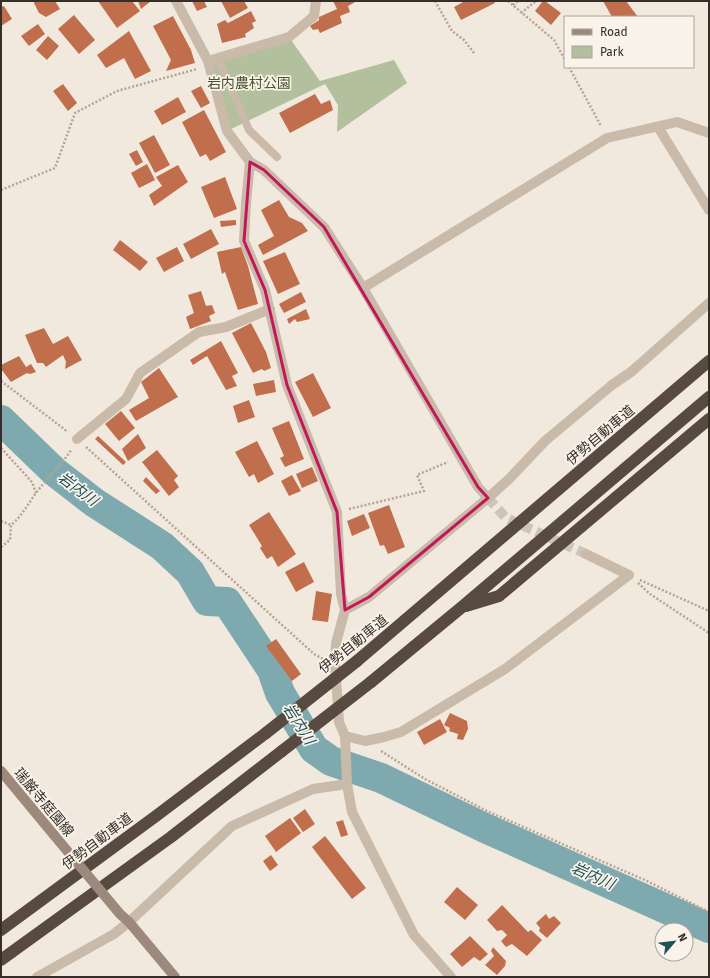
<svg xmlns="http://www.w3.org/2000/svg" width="710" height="978" viewBox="0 0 710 978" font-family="'Fira Sans','Noto Sans JP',sans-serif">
  <rect width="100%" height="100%" fill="#f2e9de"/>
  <path fill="#b3c09e" d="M289,37L320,81L394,60L407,83L337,132L338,105L325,84L227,131L208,61Z"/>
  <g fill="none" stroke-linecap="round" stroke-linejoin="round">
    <path stroke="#7ea9ae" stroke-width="30" d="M1,420L55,472L95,503L162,546L190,572L207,601L227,602L272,670L280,693L314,749L331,761L381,778L485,828L709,928"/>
  </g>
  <path fill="#c16e4c" d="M35,1H55L60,9L46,17L39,13L34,3Z
    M98,1H132L140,11L117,28Z
    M138,1H151L141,9Z
    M192,1H204L207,7L197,11Z
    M221,1H244L248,8L230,18Z
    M333,1H357L348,6L350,12L340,16L342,23L320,33L318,29L313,30L310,26L319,20V17L337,9Z
    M465,1H494L495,3L461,20L454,7Z
    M543,1H545L561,13L551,25L535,11Z
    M603,1H626L638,17H612Z
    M4,6L12,19L1,26V7Z
    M251,11L256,21L252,23L254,28L245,34L246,37L222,43L217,24L225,20L228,23Z
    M74,15L95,40L79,54L58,29Z
    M173,16L191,50L195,63L166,71L171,60L153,26Z
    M38,24L45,34L29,46L21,36Z
    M129,31L151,71L135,79L124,58L106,68L97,55Z
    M48,36L59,46L47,60L36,50Z
    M63,84L77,103L68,111L53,91Z
    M201,86L210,103L201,108L191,91Z
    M315,94L321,104L330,100L333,110L290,133L279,113Z
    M178,97L186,112L162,125L154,111Z
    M204,110L226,152L210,161L206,154L200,157L182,122Z
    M154,135L170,165L155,173L139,143Z
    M137,150L143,162L136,166L129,154Z
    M147,164L155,180L139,188L131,173Z
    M178,165L188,182L154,206L149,195L162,186L156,177Z
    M225,177L237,209L214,218L201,187Z
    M279,200L289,217L302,223L308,231L263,255L258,245L274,236L261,210Z
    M236,220V225L221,227L220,221Z
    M211,229L219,244L191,259L183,244Z
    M120,240L148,262L140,271L113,250Z
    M177,247L184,261L164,272L156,258Z
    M241,247L248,266L258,304L238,310L225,272L222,274L217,252Z
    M285,252L300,284L278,294L263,261Z
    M201,291L206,306L212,305L215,313L209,316L211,321L190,329L186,317L194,313L188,295Z
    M301,292L306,302L284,313L279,304Z
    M306,309L310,319L297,322L295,319L289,324L287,319Z
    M251,323L266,352L271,368L264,371L262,369L253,373L232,333Z
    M44,328L53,344L68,336L82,360L65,369L66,362L63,355L46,367L43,363H37L25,335Z
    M221,341L238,373L232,376L237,386L226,390L207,356L193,365L190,360Z
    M19,356L26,367L31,364L36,372L30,374L27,373L11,382L1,369V365Z
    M159,368L178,397L136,421L129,410L149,398L141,382Z
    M313,373L331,408L313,417L295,382Z
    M274,380L276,392L256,396L253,384Z
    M249,400L255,417L238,423L233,406Z
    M121,411L135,428L119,441L105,424Z
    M289,421L304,459L285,467L280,458L284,456L272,428Z
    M138,434L146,448L128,461L122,449Z
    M98,436L126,462L123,465L95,439Z
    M257,441L274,474L258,483L254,474L249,477L235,452Z
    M157,450L178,476L174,480L179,487L169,496L142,462Z
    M312,467L318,481L302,488L296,474Z
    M292,475L301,491L289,496L281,481Z
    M146,477L160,491L156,494L143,481Z
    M389,505L405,547L388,554L384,545L380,546L368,513Z
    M269,512L296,554L278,567L272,556L267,559L260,548L262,546L249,525Z
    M364,514L370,528L352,536L347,521Z
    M304,562L314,582L296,592L285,572Z
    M316,591L332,594L328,622L312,620Z
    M276,639L301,674L292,681L266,646Z
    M450,713L467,721L468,729L463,740L457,739L458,734L449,731L450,728L444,725Z
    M440,719L447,732L424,745L417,732Z
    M305,809L315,824L303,832L293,818Z
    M290,818L301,833L276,852L265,836Z
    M343,820L348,835L341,837L336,822Z
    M325,836L366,888L352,899L312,847Z
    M271,855L278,865L270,871L263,861Z
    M457,887L478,905L465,920L444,902Z
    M502,905L528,932L531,930L542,940L527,956L512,944L506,947L501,941L507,935L502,930L497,931L487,920Z
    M546,914L549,919L554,916L561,923L547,938L539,931L540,928L536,923Z
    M470,936L488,954L480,961L474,957L462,967L450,954Z
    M493,947L506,961L505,966L497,975L485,965L494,956L491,951Z"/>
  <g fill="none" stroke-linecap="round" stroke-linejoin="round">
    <path stroke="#cdc4ba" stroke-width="10" stroke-dasharray="10 5" stroke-linecap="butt" d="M488,498L506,518L586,554"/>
    <path stroke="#b5a494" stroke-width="2.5" stroke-dasharray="2 2" stroke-linecap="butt" d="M435,1L452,31L464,40L474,53
      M508,1L554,40L565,60
      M513,5L518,1
      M521,13L536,1
      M569,67L601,126
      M1,190L55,168L75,113L117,91L197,69
      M1,381L68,432
      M86,447L314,654L323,659
      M1,448L32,482L36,493
      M349,509L424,491L417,475L448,462
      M1,521L11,525
      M1,547L10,540L11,525C22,516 28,504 36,493C47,478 61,466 71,450
      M640,580L709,611
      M638,583L650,594L709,633
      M381,751L425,779L487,811L647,881L709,912"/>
    <path stroke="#c9baaa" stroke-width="8" d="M218,58L249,130L277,157"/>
    <path stroke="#c9baaa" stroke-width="10" d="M176,1L208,61L227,131L250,162L264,170L324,227L363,288L478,487L488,498
      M208,61L289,37L314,16L316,1
      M658,127L709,210
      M250,162L246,203L244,241L265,290L287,385L337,512L341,594L345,610L336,643L335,664L339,722L345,736L347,784L352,812L414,935L451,977
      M363,288L607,138L677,122L709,133
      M77,439L126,399L140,373L199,332L226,327L270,309
      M345,610L369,597L488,498L509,479L545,441L612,385L631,372L709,303
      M345,736L365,741L384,737L401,732L505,669L629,575L586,554
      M37,977L114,934L129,922L232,826L313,789L347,784"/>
    <path stroke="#9d897b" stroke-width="10" d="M1,771L54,835
      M129,922L175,977"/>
    <path stroke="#584941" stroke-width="12" d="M466,606L499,596L709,419
      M357,661L709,361
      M371,682L462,607L709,397
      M1,930L156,816L266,733
      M1,960L171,837L282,751"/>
    <path stroke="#9d897b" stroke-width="10" d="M54,835L120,914L129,922"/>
    <path stroke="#584941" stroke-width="12" d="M266,733L357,661
      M282,751L371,682"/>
  </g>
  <path fill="none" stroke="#c2185b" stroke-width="3" stroke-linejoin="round" d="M250,162L264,170L324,227L478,487L488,498L369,597L345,610L337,512L287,385L265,290L244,241Z"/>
  <g text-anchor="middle" stroke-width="3.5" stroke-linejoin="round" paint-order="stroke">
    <g font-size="14" fill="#45542e" stroke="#f9f3ea">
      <text x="249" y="88">岩内農村公園</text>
    </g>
    <g font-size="14" fill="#372e29" stroke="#f9f3ea">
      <text transform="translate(600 435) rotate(-40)" y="5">伊勢自動車道</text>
      <text transform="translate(353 644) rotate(-39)" y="5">伊勢自動車道</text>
      <text transform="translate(44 802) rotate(50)" y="5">瑞厳寺庭園線</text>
      <text transform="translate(97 841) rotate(-37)" y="5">伊勢自動車道</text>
    </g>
    <g font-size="15" font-style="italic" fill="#205157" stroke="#f9f3ea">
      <text transform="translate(78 489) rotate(37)" y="5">岩内川</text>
      <text transform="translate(299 724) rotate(58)" y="5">岩内川</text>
      <text transform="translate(593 876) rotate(24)" y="5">岩内川</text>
    </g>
  </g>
  <rect width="710" height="978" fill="none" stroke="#372e29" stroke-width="4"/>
  <rect x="564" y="16" width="130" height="52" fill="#f9f3ea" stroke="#aba49d"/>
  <rect x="572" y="29" width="20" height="6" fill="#9d897b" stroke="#aba49d"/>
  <text x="600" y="36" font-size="12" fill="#372e29">Road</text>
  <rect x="572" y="46" width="20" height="12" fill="#b3c09e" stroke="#aba49d"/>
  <text x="600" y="56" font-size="12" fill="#372e29">Park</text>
  <g transform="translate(674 942) rotate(62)"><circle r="19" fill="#f9f3ea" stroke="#aba49d"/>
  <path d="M0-3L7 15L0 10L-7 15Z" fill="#205157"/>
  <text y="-6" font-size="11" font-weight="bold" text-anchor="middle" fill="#372e29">N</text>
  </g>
</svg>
